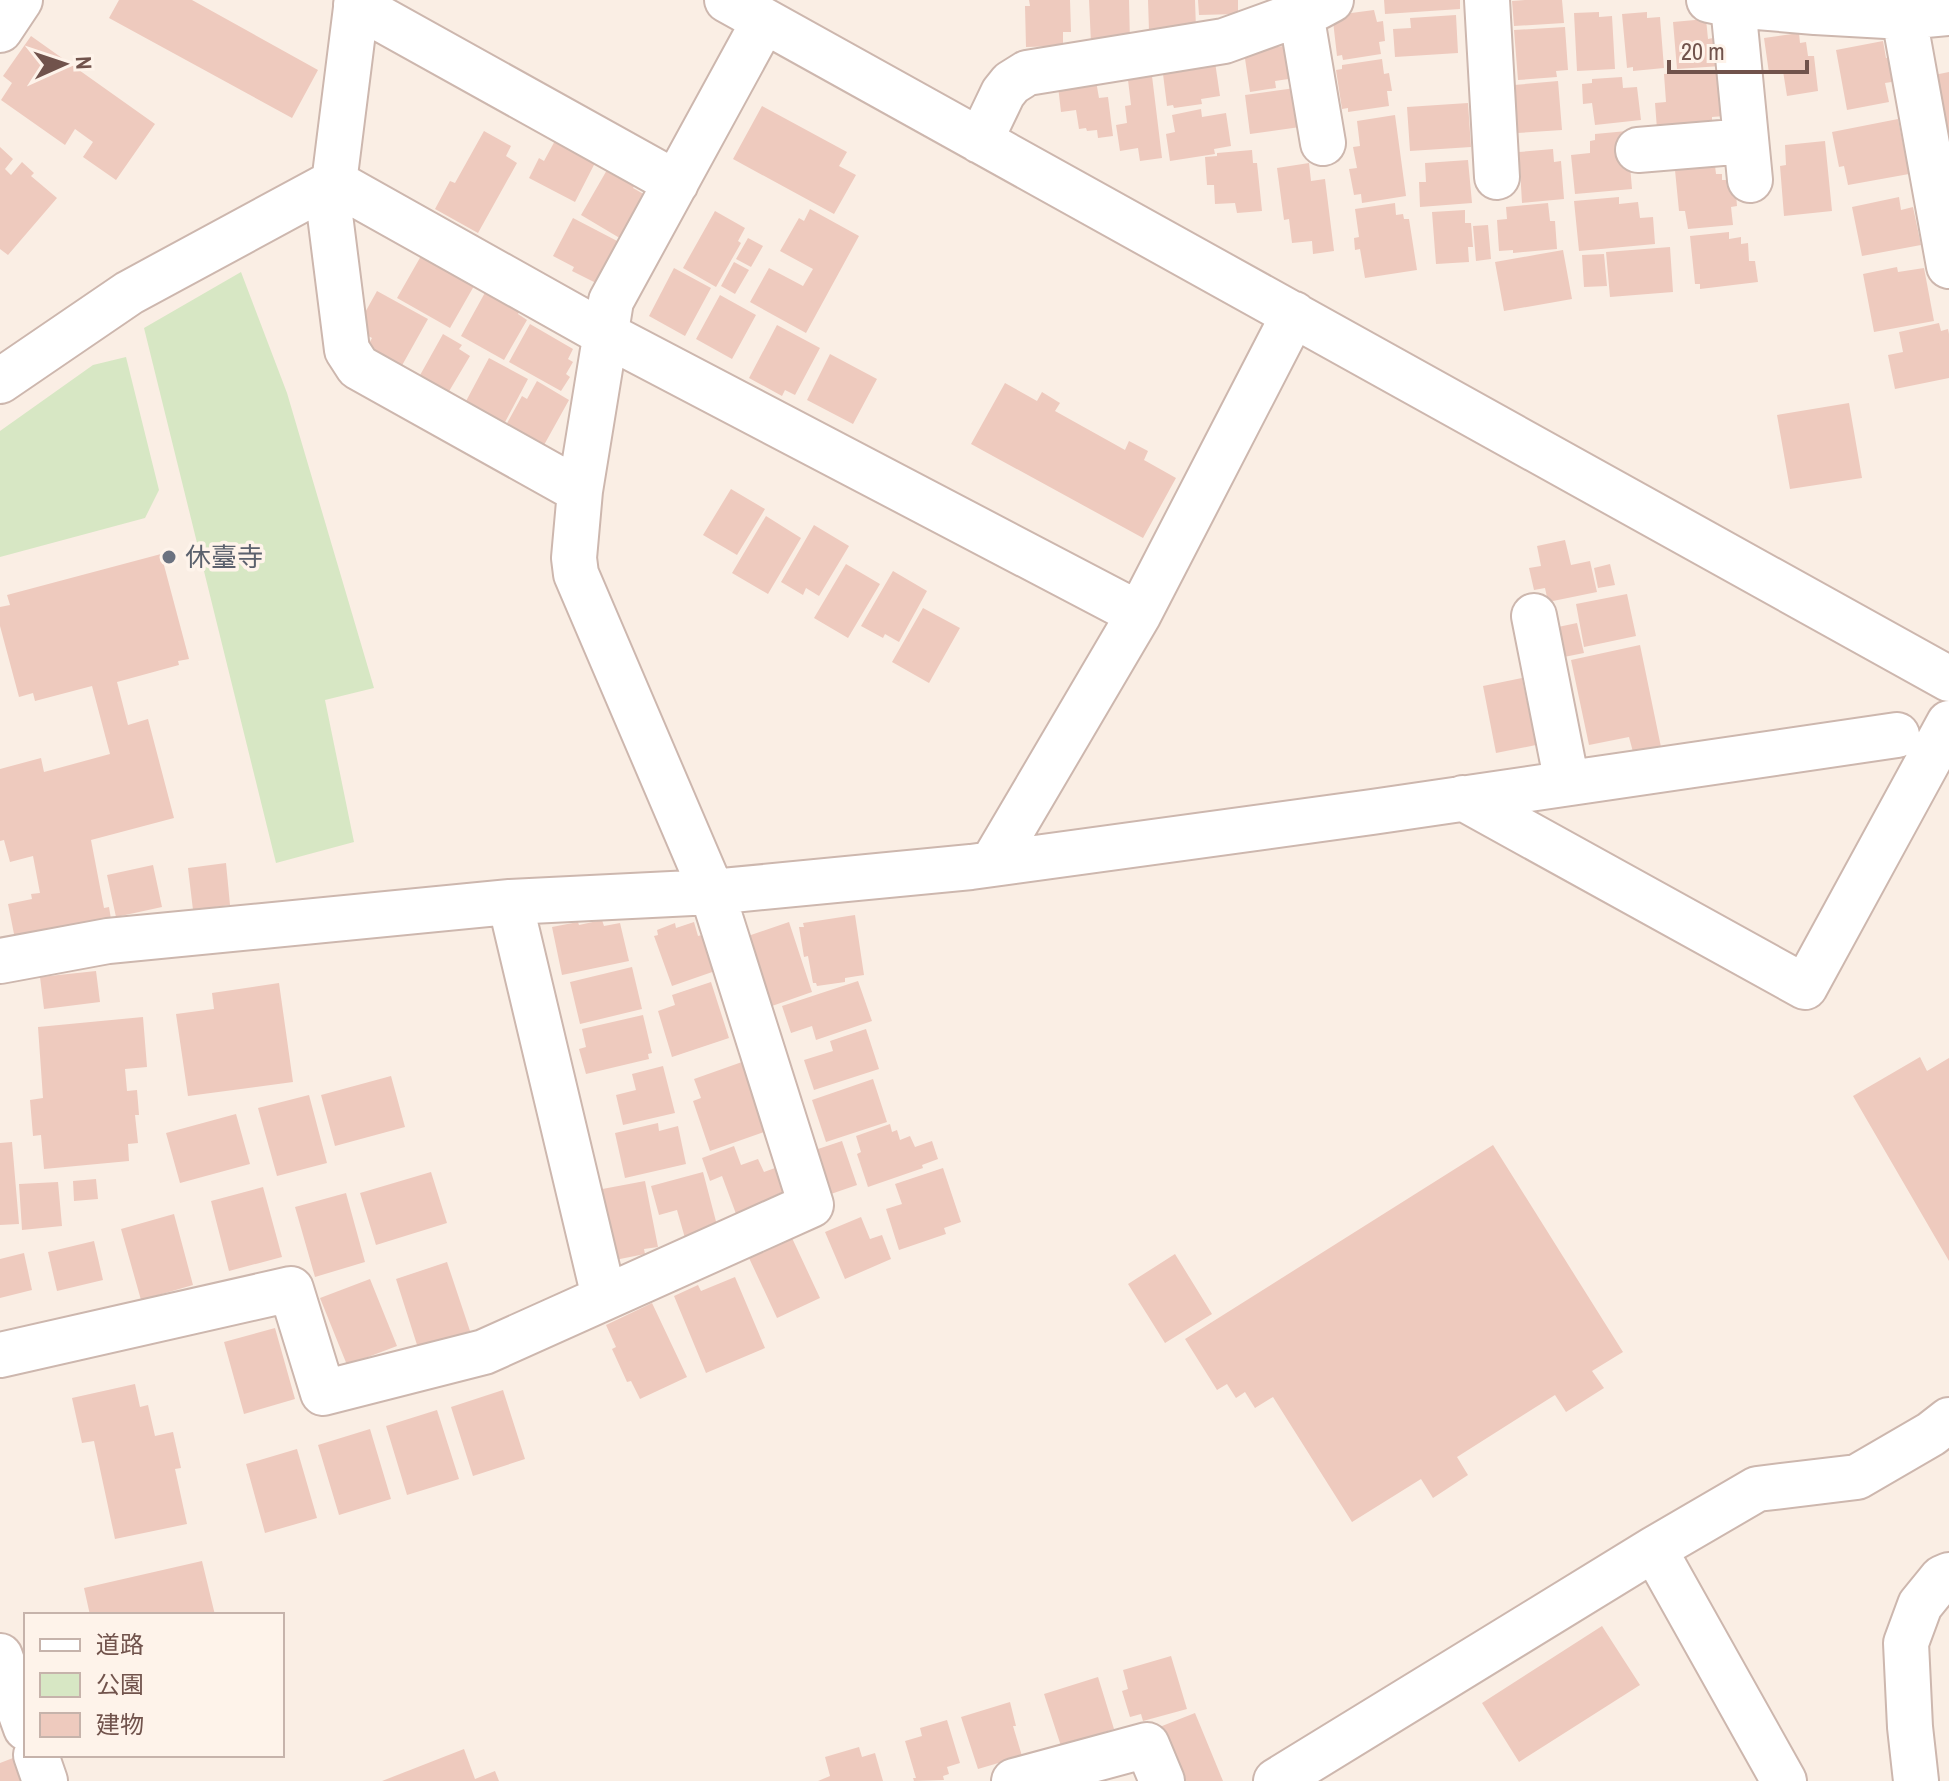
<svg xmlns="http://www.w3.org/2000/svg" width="1949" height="1781" viewBox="0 0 1949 1781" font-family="'Archivo Narrow','Noto Sans JP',sans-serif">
  <rect width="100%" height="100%" fill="#faeee4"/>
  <path fill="#d7e7c4" d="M241,272L287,393L374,688L325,700L354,842L276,863L144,328Z
    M126,357L159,490L145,518L0,557V431L93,365Z"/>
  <path fill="#eecabe" d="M119,0H192L318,70L292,118L109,18Z
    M1029,0H1070L1071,32H1063V46L1026,47L1025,6H1030Z
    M1089,0H1129L1130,42L1091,43Z
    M1148,0H1195L1196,29L1149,31Z
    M1198,0H1238V14L1199,15Z
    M1384,0H1460V9L1385,14Z
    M1525,0H1562L1564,23L1514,26L1512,1Z
    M1374,10L1377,22L1383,21L1385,41L1379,42L1381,54L1343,60L1342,55L1337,56L1333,21L1336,15Z
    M1599,12V17L1612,16L1615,69L1577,71L1574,13Z
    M1647,12V18L1660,17L1664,68L1633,71V67L1627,68L1622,14Z
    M1456,15L1458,53L1395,57L1393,29L1411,28L1410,18Z
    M1706,19L1708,39L1718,37L1721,66L1677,69L1673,22Z
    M1565,27L1568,70L1556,71L1557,77L1518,80L1514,30Z
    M1799,33L1800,43L1806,42L1808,56H1814L1818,91L1787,96L1783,71L1769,73L1764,38Z
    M31,36L155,124L116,180L83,157L93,142L75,129L65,145L1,100L12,83L3,76Z
    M1883,41L1886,58L1893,57L1898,81L1885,83L1889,102L1847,110L1836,50Z
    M1290,45L1295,78L1275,81L1276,88L1250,92L1244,52Z
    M1382,59L1384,74L1389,73L1392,91H1387L1389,106L1348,112V108L1342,109L1336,70L1342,69V65Z
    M1215,62L1220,96L1201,99L1202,104L1174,108L1173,105L1167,106L1163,74L1168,73V69Z
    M1722,70L1725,116L1712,117V126L1657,129L1655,103L1666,102L1664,74Z
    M1949,72V142L1929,76Z
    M1152,76L1162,158L1140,161L1138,148L1120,151L1116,125L1127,123L1125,106L1131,105L1128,80Z
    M1622,77L1623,88L1637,87L1641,120L1595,125L1592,103L1583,104L1582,84L1592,83V79Z
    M1096,81L1099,98L1108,97L1113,136L1098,138L1097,130L1087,131L1086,128L1079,129L1076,110L1061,112L1058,86Z
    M1558,81L1562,130L1517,133L1514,85Z
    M1295,88L1300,127L1250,134L1245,95Z
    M1468,103L1471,147L1410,151L1407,107Z
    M762,106L847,152L839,166L856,175L834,214L733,159Z
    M1201,109L1202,117L1226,113L1231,146L1214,149L1215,154L1170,161L1166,134L1175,132L1172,115Z
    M1395,115L1406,196L1362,203L1361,194L1354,195L1349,169L1357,168L1353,147L1360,146L1357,121Z
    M1898,119L1909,174L1848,185L1844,166L1839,167L1832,132Z
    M484,131L511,146L506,156L517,163L478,233L435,209L450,181L455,183Z
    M1627,131L1632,189L1575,194L1571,155L1590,153V141L1595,140V134Z
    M557,137L597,159L575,202L529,178L539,158L544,161Z
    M1825,141L1832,211L1784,216L1780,166L1786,165L1785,145Z
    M0,147L13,159L5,169L11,175L22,162L34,173L31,176L57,198L8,255L0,249Z
    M1553,149L1554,162L1561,161L1564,199L1522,203L1519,152Z
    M1252,150L1253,163H1257L1262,211L1237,213L1235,203L1215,204L1214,185H1207L1205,157L1217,156V153Z
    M1714,157L1716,174H1722V180H1735L1737,206L1731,207L1733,225L1688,229L1685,211H1679L1674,160Z
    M1468,160L1472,203L1420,207L1419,182H1426L1425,163Z
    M611,163L638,179L633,188L647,196L623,240L581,215Z
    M1309,163L1311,181L1325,179L1334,251L1313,254L1312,241L1292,243L1289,219L1284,220L1277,168Z
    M1619,197V204L1638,202L1640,218L1653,217L1655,244L1579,251L1574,201Z
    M1899,197L1901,210L1913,207L1921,245L1862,256L1852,207Z
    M1395,203L1396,215L1403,214L1404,219H1409L1417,270L1365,278L1360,249L1355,250L1354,238L1359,237L1355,209Z
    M1548,203L1550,221H1555L1557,249L1513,253V250L1499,251L1497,220L1507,219L1506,207Z
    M810,209L859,236L806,333L750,302L769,268L803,286L813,269L780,251L799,218L804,221Z
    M1465,210V223H1471L1473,247H1468L1469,262L1436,264L1432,212Z
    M715,211L745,228L738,241L741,243L716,287L683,268Z
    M573,218L621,243L598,284L572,271L574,267L553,256Z
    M1488,225L1491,259L1476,261L1473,226Z
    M1729,232V239L1741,237V244L1748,243L1749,261H1755L1758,282L1700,289V284H1695L1690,236Z
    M748,238L763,246L751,267L736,259Z
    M1670,247L1673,292L1610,297L1606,252Z
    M1563,250L1572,299L1504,311L1495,262Z
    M1604,254L1607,286L1584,287L1582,255Z
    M421,256L474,286L450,328L397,298Z
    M734,262L749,270L735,294L721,286Z
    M1897,267L1898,272L1924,268L1934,321L1874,332L1863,274Z
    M674,268L711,288L685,336L649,316Z
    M487,289L521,309L518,314L527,320L504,360L461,336Z
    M377,291L428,319L400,369L366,349L372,338L359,331L358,325Z
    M720,295L756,315L732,359L696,339Z
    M1939,323L1941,331L1948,329L1949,334V378L1895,389L1888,355L1903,352L1899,332Z
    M530,324L573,349L568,359L573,362L566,374L570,377L561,391L509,362Z
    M777,325L820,348L795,395L785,390L782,396L749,378Z
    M443,334L462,345L459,349L470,356L448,393L419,377Z
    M830,354L877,379L853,424L807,400Z
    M489,358L528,379L504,424L465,403Z
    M537,381L569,400L544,445L506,425L522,396L527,399Z
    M1005,383L1037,401L1042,392L1060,403L1055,411L1125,450L1129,441L1148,451L1144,460L1176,478L1143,538L971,444Z
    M1849,403L1862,478L1790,489L1777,415Z
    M731,489L765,509L737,555L703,535Z
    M766,516L801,538L768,594L732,573Z
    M814,525L849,546L819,596L806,588L803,595L781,582Z
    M1565,540L1571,565L1590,561L1597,592L1548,602L1545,588L1534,590L1529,568L1541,566L1537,546Z
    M161,554L189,659L178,661L179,665L117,682L128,725L148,719L174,818L91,840L104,908L109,907L111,919L15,939L8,904L32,899L31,894L40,893L33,856L10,862L4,840L0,841V769L41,758L44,772L110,754L92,686L35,701L33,693L19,697L0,626V607L10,605L7,595Z
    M846,564L880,584L848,638L814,618Z
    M1610,564L1615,585L1598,588L1594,568Z
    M893,571L927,591L899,642L885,634L883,638L861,626Z
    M1627,594L1636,636L1584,647L1576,604Z
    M923,608L960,628L929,683L892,662Z
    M1577,623L1584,653L1564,657L1558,627Z
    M1640,645L1661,747L1633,752L1629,737L1589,745L1571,660Z
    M1522,678L1536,745L1496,753L1483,686Z
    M226,863L230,905L193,910L188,868Z
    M153,865L162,907L116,917L107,875Z
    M855,915L864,975L845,978V982L817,986L816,983H813L808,956L804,957L799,927H804L803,923Z
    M602,920L604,926L620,923L629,961L562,975L552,927L578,922L579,925Z
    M694,922L698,936L706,934L718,970L672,986L654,936L658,935L657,930L675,923L676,928Z
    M789,922L812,992L772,1006L763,981L757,983L752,967L758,964L748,936Z
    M632,967L642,1009L580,1024L570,982Z
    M96,971L100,1002L44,1009L40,977Z
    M858,981L872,1021L816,1040L812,1026L791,1033L782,1006Z
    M711,982L729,1038L672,1057L658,1011L675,1005L672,995Z
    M279,983L293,1082L188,1096L176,1014L214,1009L212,993Z
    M643,1015L652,1053L648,1054L649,1059L586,1074L579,1049L586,1047L582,1029Z
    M143,1017L147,1067L125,1069L127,1091L137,1090L139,1115H135L138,1143L128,1144L129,1161L44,1169L41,1135L33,1136L30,1100L43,1098L38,1027Z
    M866,1029L879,1069L814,1090L804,1060L833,1051L830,1041Z
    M1920,1057L1927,1071L1949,1058V1261L1853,1096Z
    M742,1062L767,1131L710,1151L693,1101L701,1098L694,1079Z
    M663,1066L675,1113L623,1125L616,1095L636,1090L632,1074Z
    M391,1076L405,1127L335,1146L321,1095Z
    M873,1079L887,1122L826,1142L812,1100Z
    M309,1095L327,1163L277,1176L258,1108Z
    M236,1114L250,1164L180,1183L166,1133Z
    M658,1123L659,1131L678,1126L686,1164L625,1178L615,1133Z
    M890,1124L892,1132L897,1130L900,1140L910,1136L915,1147L932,1141L938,1159L922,1165L923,1168L868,1187L857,1154L861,1152L856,1136Z
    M842,1141L857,1185L828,1195L812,1151Z
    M12,1142L19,1224L0,1225V1143Z
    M1493,1145L1623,1352L1592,1371L1604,1388L1566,1412L1555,1395L1457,1457L1468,1475L1433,1498L1421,1479L1352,1522L1273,1397L1255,1408L1245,1392L1236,1398L1227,1384L1217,1390L1185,1339Z
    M734,1146L741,1165L758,1159L764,1172L775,1168L784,1191L778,1194L782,1206L739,1222L722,1176L710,1181L702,1158Z
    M943,1168L961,1222L944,1228L946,1234L899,1250L886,1209L902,1204L895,1184Z
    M431,1172L447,1223L376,1245L360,1193Z
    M703,1172L718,1229L685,1238L677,1210L659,1215L651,1186Z
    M96,1179L98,1199L74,1201L73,1181Z
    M645,1181L658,1247L644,1249L645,1254L610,1261L597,1190Z
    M58,1182L62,1226L22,1230L19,1184Z
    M263,1187L282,1257L229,1271L211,1201Z
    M346,1193L365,1262L315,1277L295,1207Z
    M174,1214L193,1285L141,1300L121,1229Z
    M861,1217L870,1239L882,1235L891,1259L845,1279L825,1232Z
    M792,1238L820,1298L777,1318L749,1258Z
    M94,1241L103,1280L57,1291L48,1252Z
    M24,1253L32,1290L0,1298V1259Z
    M1175,1254L1212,1314L1165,1343L1128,1284Z
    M447,1262L470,1331L418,1348L396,1279Z
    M735,1277L765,1348L706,1373L674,1296L698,1285L701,1291Z
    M370,1279L397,1346L347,1365L320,1298Z
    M652,1303L687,1377L640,1399L631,1381L627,1382L612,1349L616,1347L606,1325Z
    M275,1328L295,1399L244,1414L224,1342Z
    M135,1384L140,1407L148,1405L155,1436L173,1432L181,1468L175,1469L187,1524L115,1539L94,1441L82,1443L72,1398Z
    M503,1390L525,1459L473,1476L451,1407Z
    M437,1410L459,1479L407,1495L386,1426Z
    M370,1429L391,1499L339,1515L318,1445Z
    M297,1449L317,1518L265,1533L246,1464Z
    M202,1561L215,1615H90L84,1588Z
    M1602,1626L1640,1685L1519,1762L1482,1703Z
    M1171,1656L1187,1709L1143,1721L1141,1714L1130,1717L1122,1691L1128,1689L1123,1670Z
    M1098,1677L1114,1729L1061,1746L1044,1694Z
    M1010,1702L1016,1726H1013L1022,1756L978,1769L961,1717Z
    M1195,1713L1223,1781H1176L1157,1728Z
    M947,1720L960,1763L947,1767L949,1774L943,1776L944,1780L914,1781L913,1778H916L905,1741L922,1736L920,1728Z
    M859,1747L862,1757L875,1753L883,1781H818L830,1776L825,1757Z
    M464,1749L475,1779L495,1771L499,1781H382Z
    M13,1758L20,1781H0V1763Z"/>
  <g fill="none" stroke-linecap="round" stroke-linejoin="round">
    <defs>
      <path id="minor" d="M357,0L330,215L347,350L358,367L580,491
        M727,0L1949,679
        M1487,0L1497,177
        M1709,0L1733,5L1815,12L1904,17L1949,13
        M356,5L676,183
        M1733,5L1750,180
        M1301,13L1323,143
        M1904,17L1949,266
        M0,30L20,0
        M980,141L1003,93L1011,83L1027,73L1224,41L1318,7L1331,0
        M1638,150L1746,141
        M0,381L129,293L334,182L605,334L1139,614L1294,314
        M1534,616L1567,783
        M1463,798L1805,987L1949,723
        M992,864L1139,614
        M510,902L604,1297
        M0,961L108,941L510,902L712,892L971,867L1372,812L1897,735
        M0,1355L291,1289L323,1393L484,1352L811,1205L712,892L576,574L574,558L580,491L611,301L764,21
        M1654,1549L1784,1781
        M0,1656L26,1728
        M36,1755L45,1781
        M1014,1781L1147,1745L1162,1781
        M1276,1781L1654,1549L1757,1489L1857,1477L1931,1434L1949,1420
        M1916,1781L1910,1727L1906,1643L1920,1605L1942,1578L1949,1575"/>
    </defs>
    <use href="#minor" stroke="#cdb7ae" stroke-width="48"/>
    <use href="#minor" stroke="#fff" stroke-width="44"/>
  </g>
  <circle fill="#6b7280" stroke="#fef3ea" stroke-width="3" cx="169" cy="557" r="8"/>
  <g text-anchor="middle" stroke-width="7" stroke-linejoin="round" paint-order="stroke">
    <g font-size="26" fill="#5b616d" stroke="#fef3ea" text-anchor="start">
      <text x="185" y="566">休臺寺</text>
    </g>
  </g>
  <rect x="24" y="1613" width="260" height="144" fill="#fef3ea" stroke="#c6b3ab" stroke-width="2"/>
  <rect x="40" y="1639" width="40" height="12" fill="#ffffff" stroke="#c6b3ab" stroke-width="2"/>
  <text x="96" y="1653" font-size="24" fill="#71534c">道路</text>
  <rect x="40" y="1673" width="40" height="24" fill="#d7e7c4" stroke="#c6b3ab" stroke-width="2"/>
  <text x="96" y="1693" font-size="24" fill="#71534c">公園</text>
  <rect x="40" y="1713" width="40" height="24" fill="#eecabe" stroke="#c6b3ab" stroke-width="2"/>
  <text x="96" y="1733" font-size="24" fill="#71534c">建物</text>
  <g transform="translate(64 64) rotate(87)" stroke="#fef3ea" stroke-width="6" paint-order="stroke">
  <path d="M0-6L14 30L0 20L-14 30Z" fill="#71534c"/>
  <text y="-12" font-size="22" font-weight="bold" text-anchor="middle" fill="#71534c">N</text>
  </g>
  <path d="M1669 60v12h138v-12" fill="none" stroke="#71534c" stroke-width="4"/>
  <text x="1681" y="60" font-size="24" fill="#71534c" stroke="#fef3ea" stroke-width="6" paint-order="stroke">20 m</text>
</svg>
